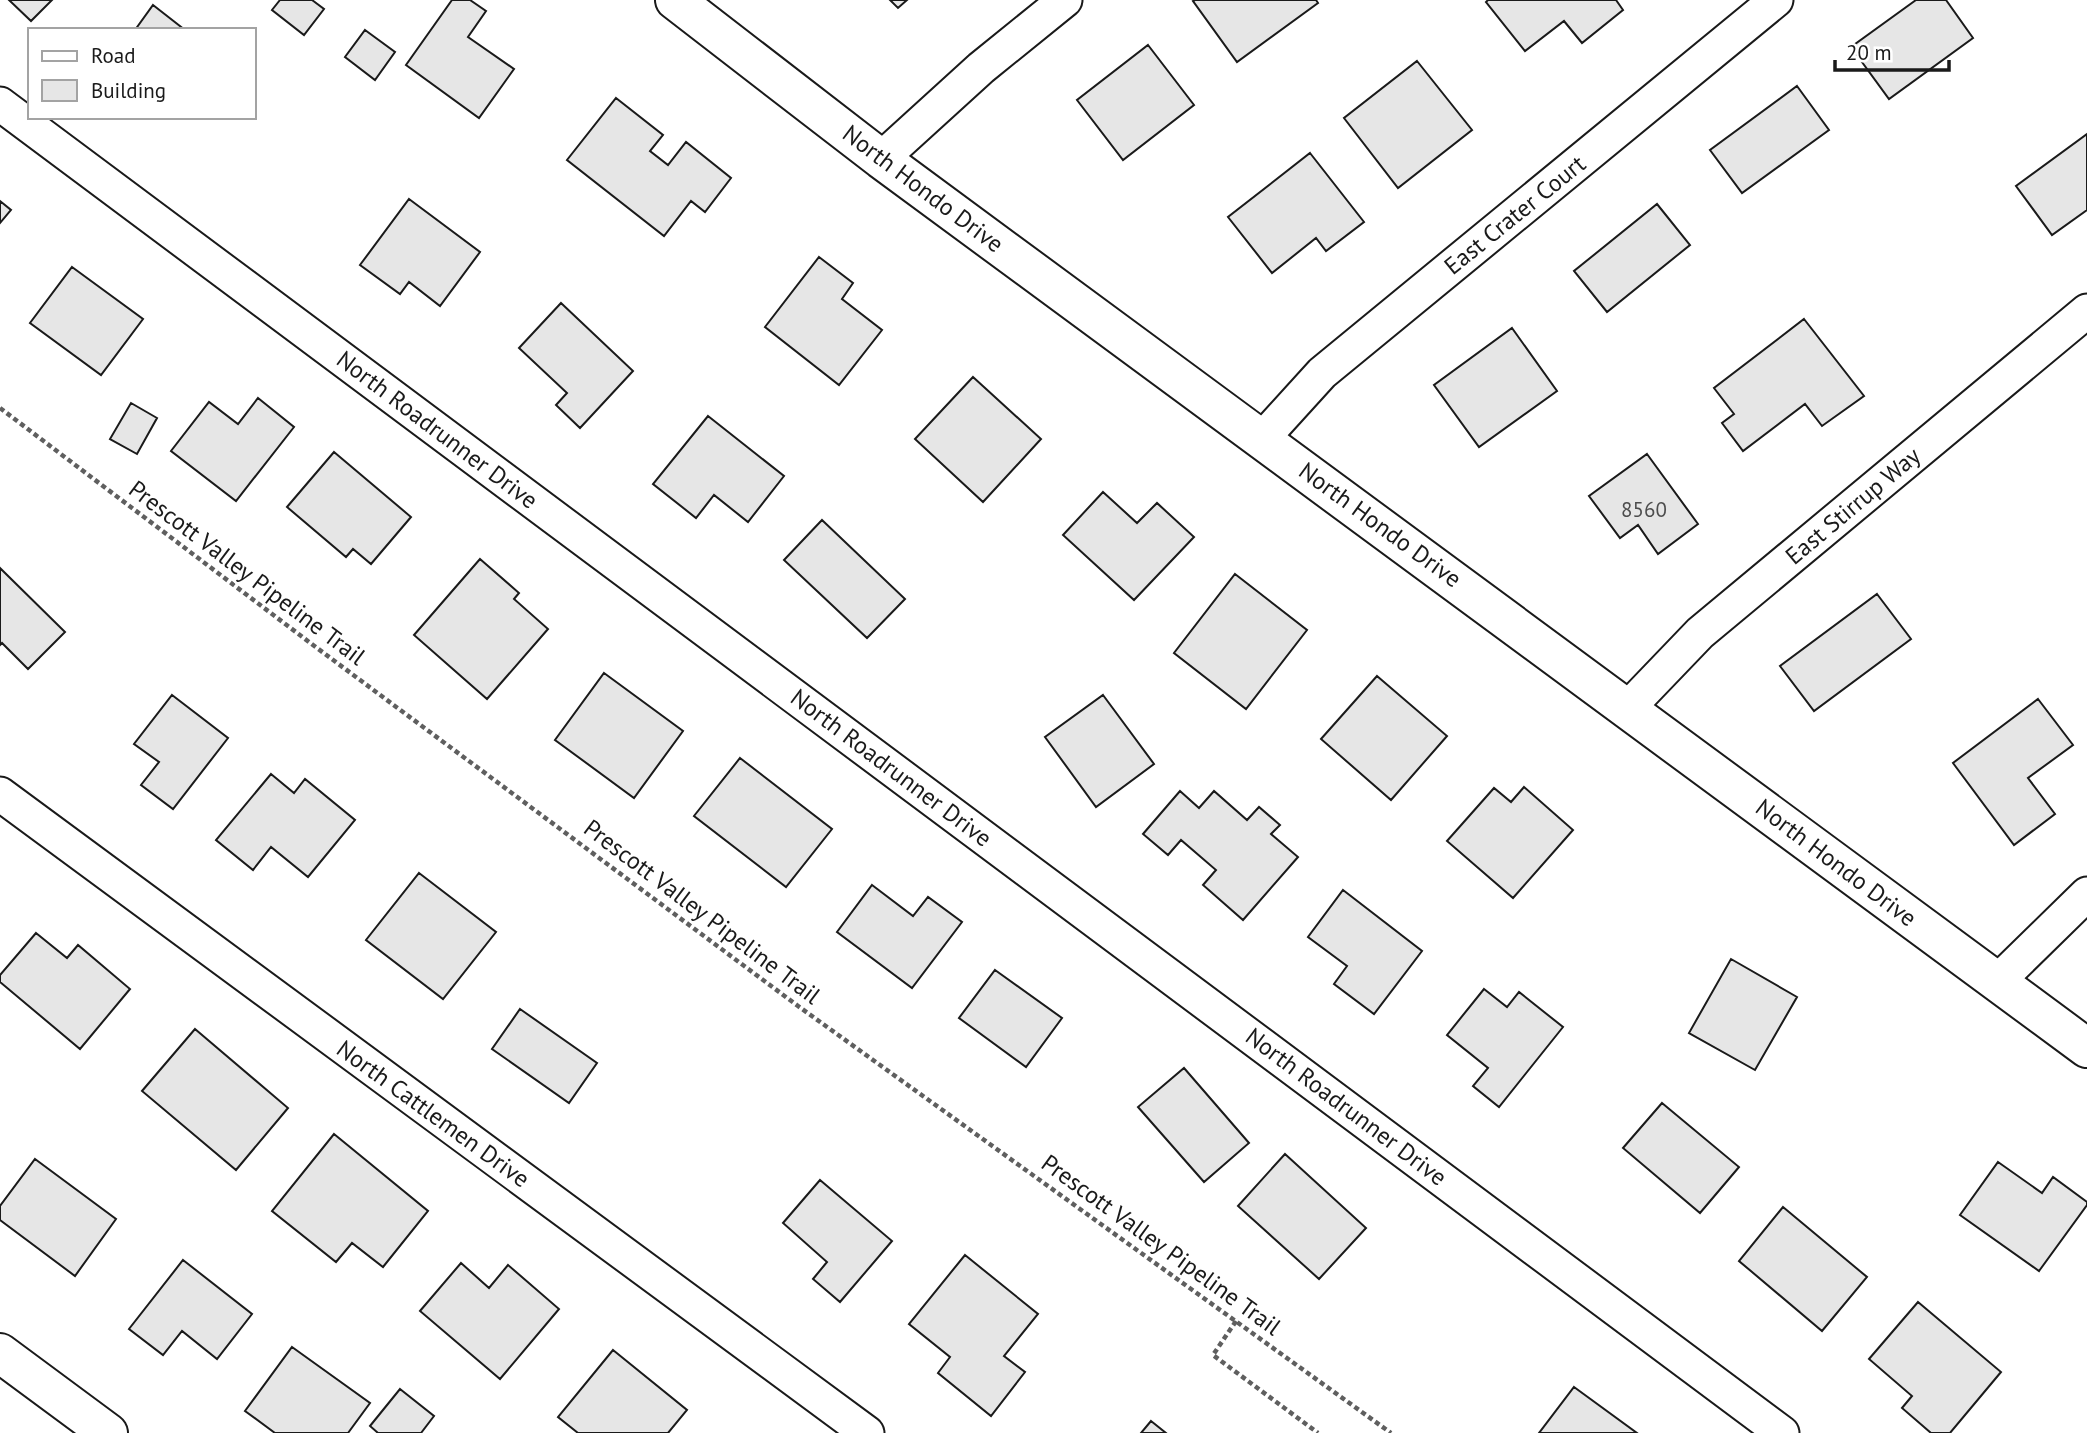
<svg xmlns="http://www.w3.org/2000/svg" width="2087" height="1433" viewBox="0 0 2087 1433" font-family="'PT Sans',sans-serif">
  <rect width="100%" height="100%" fill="#fff"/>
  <path fill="#e6e6e6" stroke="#1a1a1a" stroke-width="2" d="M9,0H52L31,21Z
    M280,0H312L324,9L304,35L272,10Z
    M452,0H470L486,11L468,37L514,69L479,118L406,65Z
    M890,0H907L898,8Z
    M1195,0H1316L1318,3L1237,62L1193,1Z
    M1488,0H1616L1623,10L1582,43L1564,21L1525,51L1486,2Z
    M1916,0H1946L1973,38L1889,99L1851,47Z
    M153,5L185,30H135Z
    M365,30L395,52L375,80L345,57Z
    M1148,45L1194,105L1123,160L1077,100Z
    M1417,61L1472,130L1398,188L1344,118Z
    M1797,86L1829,130L1742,193L1710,150Z
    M616,98L663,135L650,151L668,165L686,142L731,178L705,212L691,201L664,236L567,160Z
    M2087,134V210L2052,235L2016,186Z
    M1310,153L1364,222L1326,251L1316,238L1272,273L1228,217Z
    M409,199L480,252L440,306L409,282L400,294L360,265Z
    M0,201L11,210L0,223Z
    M1657,204L1690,245L1607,312L1574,271Z
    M819,257L853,283L842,299L882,330L839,385L765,327Z
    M72,267L143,319L101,375L30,323Z
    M561,303L633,371L580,428L556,405L567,393L519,348Z
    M1804,319L1864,396L1822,426L1805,404L1743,451L1722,423L1734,414L1714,388Z
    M1512,328L1557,391L1479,447L1434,385Z
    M973,377L1041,439L983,502L915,439Z
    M258,398L294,427L236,501L171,451L209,402L238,424Z
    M131,403L157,418L137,454L110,439Z
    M708,416L784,476L748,522L714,495L696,518L653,484Z
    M334,452L411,517L371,564L353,549L346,557L287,507Z
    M1647,454L1698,524L1658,554L1638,525L1620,538L1589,496Z
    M1103,492L1137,523L1157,503L1194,537L1134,600L1063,535Z
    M822,520L905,599L867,638L784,560Z
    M480,559L519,593L514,599L548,629L487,699L414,635Z
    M0,568L65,632L28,669L2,643L0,645Z
    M1235,574L1307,630L1246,709L1174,653Z
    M1877,594L1911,639L1814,711L1780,666Z
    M604,673L683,731L634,798L555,740Z
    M1377,676L1447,736L1391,800L1321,739Z
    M172,695L228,738L173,809L141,785L159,762L134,744Z
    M1103,695L1154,764L1096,807L1045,737Z
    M2038,699L2073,745L2028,778L2055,814L2014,845L1953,763Z
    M740,758L832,829L786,887L694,816Z
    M271,774L294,793L305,779L355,820L308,877L271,847L253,870L216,840Z
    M1524,787L1573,830L1513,898L1447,841L1494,788L1511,802Z
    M1180,791L1199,808L1214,791L1247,820L1259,807L1280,825L1271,834L1298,857L1243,920L1203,885L1216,870L1181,840L1168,855L1143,834Z
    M419,873L496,932L443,999L366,940Z
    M872,885L913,916L928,897L962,922L912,988L837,932Z
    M1343,890L1422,951L1374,1014L1334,984L1347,966L1308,937Z
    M36,933L67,958L78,945L130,989L80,1049L0,982V975Z
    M1731,959L1797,997L1755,1070L1689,1033Z
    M995,970L1062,1018L1026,1067L959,1018Z
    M1484,989L1507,1007L1519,992L1563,1027L1499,1107L1473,1086L1488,1068L1447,1035Z
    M520,1009L597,1063L569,1103L492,1049Z
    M195,1029L288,1108L236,1170L142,1091Z
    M1184,1068L1249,1143L1204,1182L1138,1107Z
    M1662,1103L1739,1167L1700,1213L1623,1148Z
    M334,1134L428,1211L383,1267L352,1243L336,1262L272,1211Z
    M1285,1154L1366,1228L1319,1279L1238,1206Z
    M35,1159L116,1219L75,1276L0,1220V1206Z
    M1998,1162L2042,1193L2053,1177L2087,1202V1205L2039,1271L1960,1215Z
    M820,1180L892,1241L840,1302L813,1279L827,1262L783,1223Z
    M1783,1207L1867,1277L1822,1331L1739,1261Z
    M965,1255L1038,1314L1004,1356L1025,1372L991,1416L938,1373L950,1357L909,1324Z
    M183,1260L252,1314L217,1359L182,1331L163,1355L129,1329Z
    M461,1263L489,1288L508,1265L559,1309L500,1379L420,1311Z
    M1918,1302L2001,1372L1950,1433H1931L1902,1408L1912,1396L1869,1359Z
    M292,1347L370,1403L348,1433H275L245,1411Z
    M613,1350L687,1410L668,1433H578L558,1417Z
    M1574,1387L1637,1433H1539Z
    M400,1389L434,1416L421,1433H378L370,1426Z
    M1151,1421L1166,1433H1141Z"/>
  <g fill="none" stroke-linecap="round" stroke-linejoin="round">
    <defs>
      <path id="street" d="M0,104L1782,1433
        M881,159L981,68L1065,0
        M1262,439L1322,373L1776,0
        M1628,708L1700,633L2087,311
        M0,794L867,1433
        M1997,982L2087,894"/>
      <path id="secondary" d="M675,0L881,159L2087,1048
        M0,1353L108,1433"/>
    </defs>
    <use href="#street" stroke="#1a1a1a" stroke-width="37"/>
    <use href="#secondary" stroke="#1a1a1a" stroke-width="42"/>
    <path stroke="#5f5f5f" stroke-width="4.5" stroke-dasharray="5 3.5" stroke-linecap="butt" d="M0,408L313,645L798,1006L1391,1433
      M1236,1321L1213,1355L1318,1433"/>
    <use href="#street" stroke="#fff" stroke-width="33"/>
    <use href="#secondary" stroke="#fff" stroke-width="38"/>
  </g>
  <g text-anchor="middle" stroke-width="5" stroke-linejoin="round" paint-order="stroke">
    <g font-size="21" fill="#4d4d4d">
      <text x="1644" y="517">8560</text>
    </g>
    <g font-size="24" fill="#1a1a1a" stroke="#fff">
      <text transform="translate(923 189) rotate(37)" y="8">North Hondo Drive</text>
      <text transform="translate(1515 215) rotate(-39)" y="8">East Crater Court</text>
      <text transform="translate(437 430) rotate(37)" y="8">North Roadrunner Drive</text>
      <text transform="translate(1853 506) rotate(-40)" y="8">East Stirrup Way</text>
      <text transform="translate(1380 525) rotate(36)" y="8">North Hondo Drive</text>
      <text transform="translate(247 573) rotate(37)" y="8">Prescott Valley Pipeline Trail</text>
      <text transform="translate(891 768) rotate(37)" y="8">North Roadrunner Drive</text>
      <text transform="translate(1836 863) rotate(37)" y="8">North Hondo Drive</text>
      <text transform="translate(702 912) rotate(37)" y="8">Prescott Valley Pipeline Trail</text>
      <text transform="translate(1346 1107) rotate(37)" y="8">North Roadrunner Drive</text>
      <text transform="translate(433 1114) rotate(36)" y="8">North Cattlemen Drive</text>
      <text transform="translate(1161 1245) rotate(36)" y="8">Prescott Valley Pipeline Trail</text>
    </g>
  </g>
  <rect x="28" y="28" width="228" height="91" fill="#ffffff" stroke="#a3a3a3" stroke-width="2"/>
  <rect x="42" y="51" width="35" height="10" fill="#ffffff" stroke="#a3a3a3" stroke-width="2"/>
  <text x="91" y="63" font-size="21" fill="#1a1a1a">Road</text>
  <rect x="42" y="80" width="35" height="21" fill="#e6e6e6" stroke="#a3a3a3" stroke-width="2"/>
  <text x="91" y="98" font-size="21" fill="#1a1a1a">Building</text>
  <path d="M1835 60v10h114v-10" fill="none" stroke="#1a1a1a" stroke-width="3.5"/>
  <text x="1846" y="60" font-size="21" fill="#1a1a1a" stroke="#ffffff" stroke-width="5" paint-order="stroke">20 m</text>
</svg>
